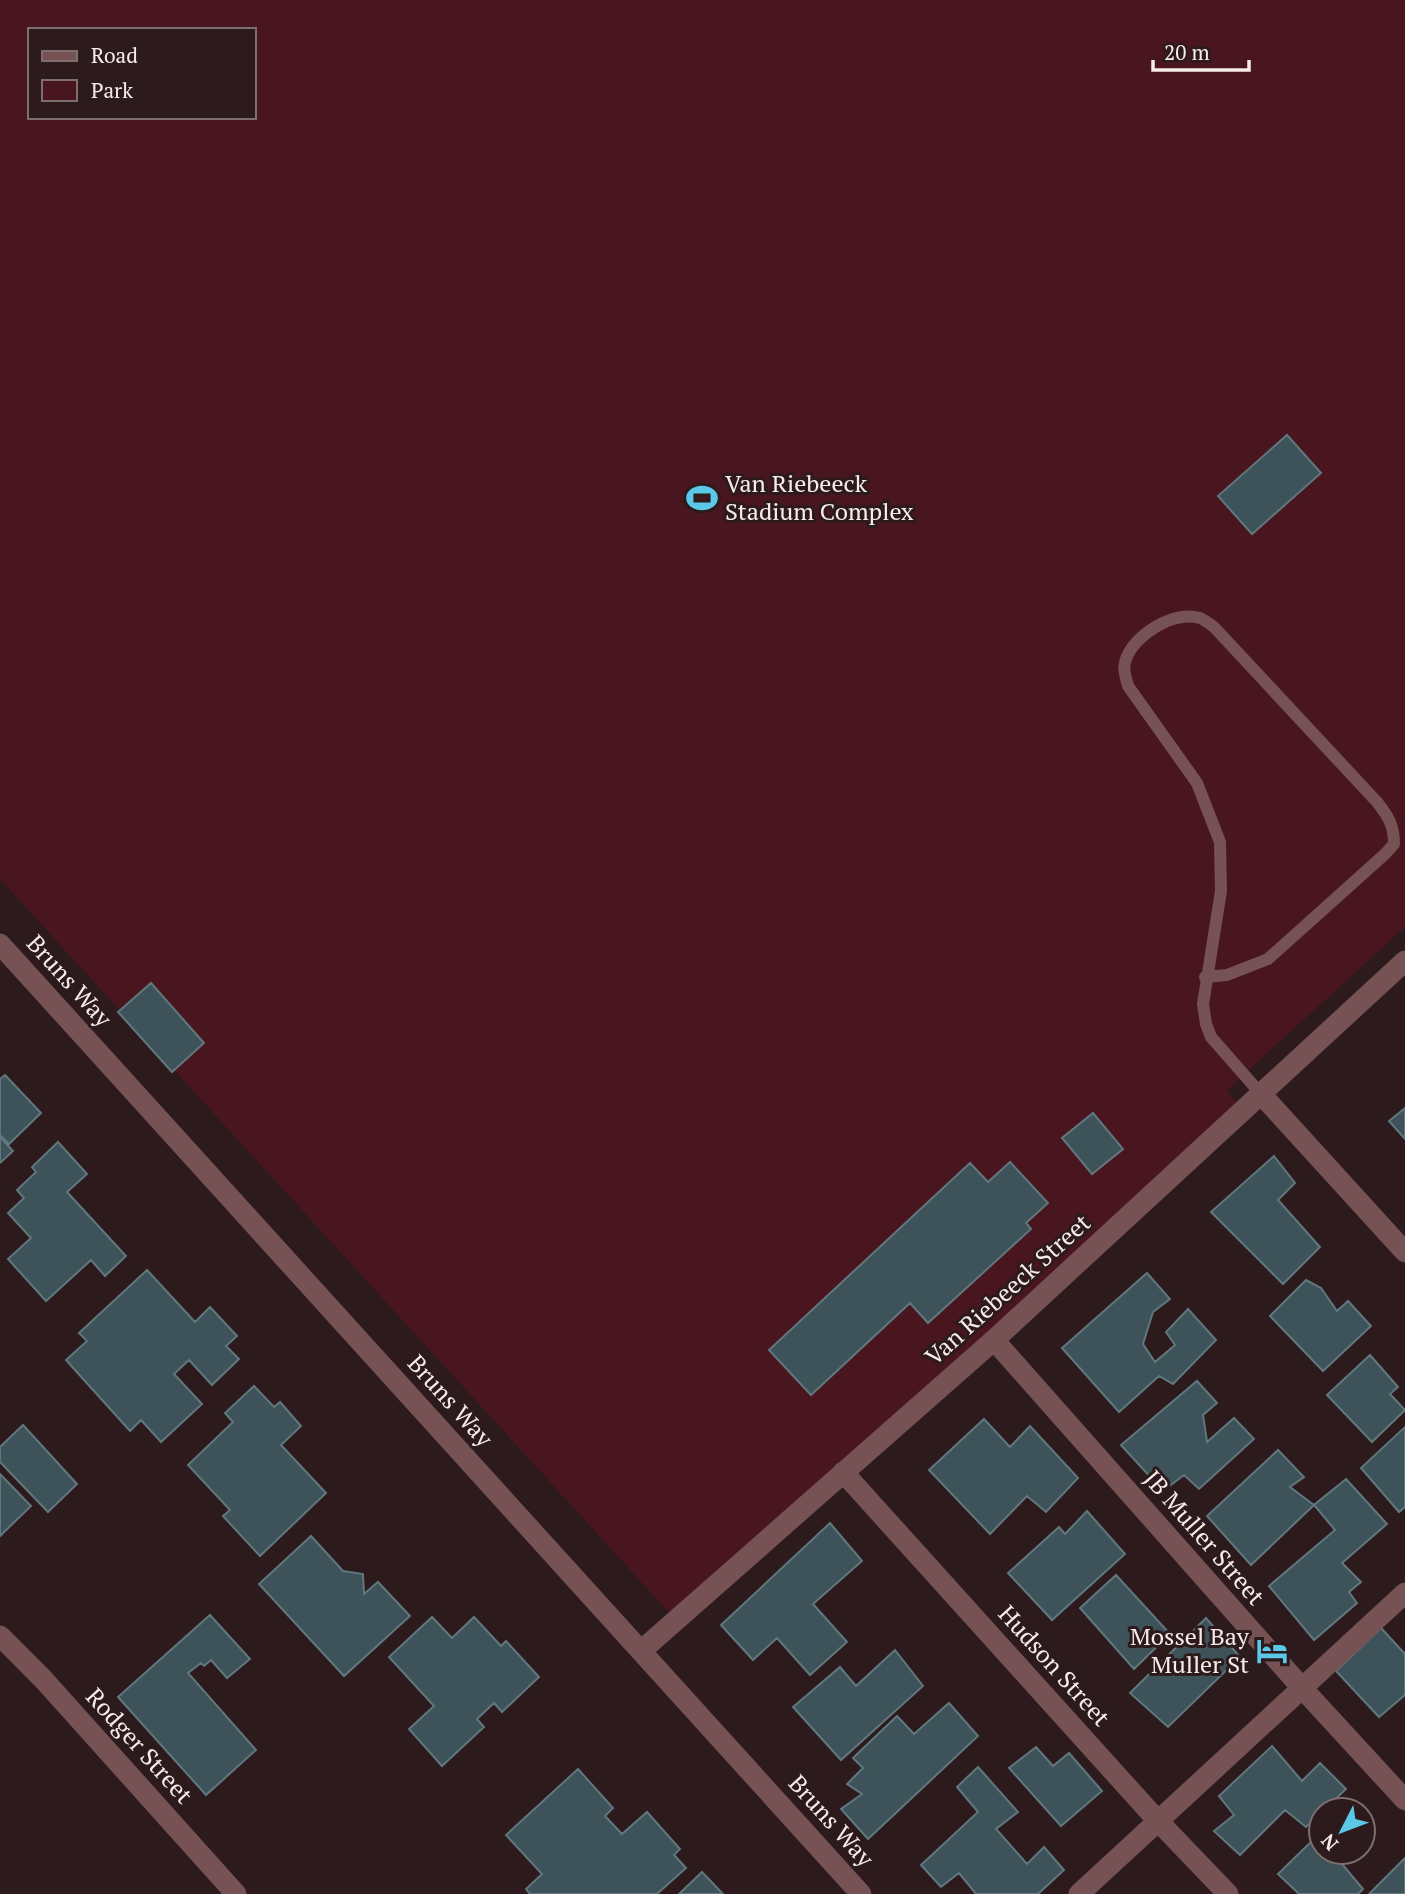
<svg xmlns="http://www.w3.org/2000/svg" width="1405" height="1894" viewBox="0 0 1405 1894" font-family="'PT Serif',serif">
  <rect width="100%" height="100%" fill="#2c1a1c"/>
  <path fill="#49161f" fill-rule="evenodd" d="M0,0H1405V927L1227,1090L1239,1107L675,1619L0,879ZM30,30H254V117H30Z"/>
  <path fill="#3d5359" stroke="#60777e" stroke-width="2" d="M1287,435L1321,473L1252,534L1218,496Z
    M151,983L204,1043L172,1072L118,1012Z
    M5,1075L41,1113L9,1144L0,1135V1079Z
    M1405,1108V1139L1389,1121Z
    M1093,1113L1123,1149L1092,1174L1062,1138Z
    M0,1137L13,1151L0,1163Z
    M58,1142L87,1174L67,1192L126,1256L105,1276L91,1260L46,1301L8,1259L31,1238L8,1213L24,1198L17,1190L36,1172L32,1167Z
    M1274,1156L1295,1183L1278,1200L1320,1247L1283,1284L1211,1212Z
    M1010,1162L1048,1203L1026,1223L1031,1229L928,1323L910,1303L811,1395L769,1350L970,1163L988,1182Z
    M147,1270L195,1322L210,1307L237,1336L226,1346L239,1359L212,1385L189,1360L174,1374L202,1404L161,1442L141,1420L130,1431L66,1360L87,1341L79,1333Z
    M1147,1273L1170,1299L1153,1312L1143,1344L1155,1362L1175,1345L1166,1332L1188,1309L1216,1340L1173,1384L1159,1376L1119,1412L1062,1348Z
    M1306,1280L1321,1288L1337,1311L1348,1301L1371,1326L1323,1371L1270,1316Z
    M1370,1355L1398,1387L1390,1394L1405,1410L1372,1442L1327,1395Z
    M1197,1381L1217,1403L1203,1415L1207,1442L1234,1418L1254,1439L1199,1489L1184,1475L1163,1491L1121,1445Z
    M254,1386L274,1407L280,1402L301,1426L281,1445L326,1493L260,1556L223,1516L230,1510L188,1465L233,1422L225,1413Z
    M984,1419L1010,1447L1030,1426L1078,1478L1046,1512L1027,1496L990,1534L929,1470Z
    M23,1425L77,1484L48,1512L0,1462V1447Z
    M1405,1427V1507L1399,1512L1361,1468Z
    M1278,1450L1304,1477L1290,1487L1314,1505L1251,1565L1207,1516Z
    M0,1474L31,1506L0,1536Z
    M1346,1479L1387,1524L1342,1563L1361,1582L1349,1592L1357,1603L1314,1640L1269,1586L1335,1530L1314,1505Z
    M1087,1511L1125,1554L1052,1620L1008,1573L1059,1527L1065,1534Z
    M830,1523L862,1561L813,1604L847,1642L810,1675L777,1638L753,1660L721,1625Z
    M311,1536L343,1571L363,1574L364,1594L378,1582L410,1616L344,1676L259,1584Z
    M1116,1575L1170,1634L1134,1669L1080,1608Z
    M210,1615L250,1659L227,1678L211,1660L204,1666L201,1663L188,1673L256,1750L206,1795L118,1697Z
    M432,1617L452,1638L474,1617L501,1646L506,1641L539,1677L502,1712L494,1703L477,1719L484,1727L442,1766L409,1729L434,1706L389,1657Z
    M1206,1618L1240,1657L1168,1727L1130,1693Z
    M1381,1628L1405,1654V1695L1379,1717L1336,1671Z
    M895,1650L923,1686L841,1760L793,1707L840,1667L856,1686Z
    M949,1703L978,1736L868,1839L841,1809L862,1794L847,1784L863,1768L853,1758L897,1716L914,1734Z
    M1272,1746L1302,1781L1320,1763L1346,1789L1324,1810H1321V1813L1306,1827L1285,1810L1240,1855L1214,1831L1234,1815L1219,1796Z
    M1036,1747L1053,1766L1069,1753L1102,1791L1061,1826L1009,1768Z
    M978,1767L1018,1812L996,1829L1027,1864L1044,1847L1064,1870L1038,1894H976L959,1873L941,1887L921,1865L978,1812L957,1787Z
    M578,1769L613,1808L605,1816L622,1834L647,1812L680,1849L674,1855L686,1868L657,1894H530L526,1889L542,1874L506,1835Z
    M1318,1835L1321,1839V1852H1332L1363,1889L1358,1894H1299L1278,1874Z
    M1405,1858V1894H1369Z
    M702,1872L723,1894H679Z"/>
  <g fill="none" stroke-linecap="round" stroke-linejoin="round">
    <path stroke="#765255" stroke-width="12" d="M1205,977L1227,975L1268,959L1385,854L1394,844C1394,825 1388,816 1377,802L1214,627C1210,624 1204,620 1200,618C1174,610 1134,635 1126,659C1122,669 1126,677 1128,686L1197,783L1220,842L1221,891L1203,1004L1206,1024L1211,1037L1261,1094"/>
    <path stroke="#765255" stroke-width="21" d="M0,944L861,1894
      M1261,1094L1405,1252
      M994,1340L1302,1688L1405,1800
      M843,1472L1158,1821L1228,1894
      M0,1636L43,1679L236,1894
      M641,1651L994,1340L1405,961
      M1079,1894L1405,1593"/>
  </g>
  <defs>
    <symbol id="stadium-bare" viewBox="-9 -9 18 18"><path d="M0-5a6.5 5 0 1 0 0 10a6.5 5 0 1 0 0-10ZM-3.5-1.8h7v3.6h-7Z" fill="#5ac8e6" stroke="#2c1a1c" stroke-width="2.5" paint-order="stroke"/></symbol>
    <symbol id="hotel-bare" viewBox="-9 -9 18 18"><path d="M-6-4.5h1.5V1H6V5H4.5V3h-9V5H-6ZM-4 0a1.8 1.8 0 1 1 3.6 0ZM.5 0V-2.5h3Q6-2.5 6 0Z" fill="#5ac8e6" stroke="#2c1a1c" stroke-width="2.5" paint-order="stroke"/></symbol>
  </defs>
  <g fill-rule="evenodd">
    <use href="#stadium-bare" x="680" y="476" width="44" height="44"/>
    <use href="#hotel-bare" x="1250" y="1629" width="44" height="44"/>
  </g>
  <g text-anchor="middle" stroke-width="6" stroke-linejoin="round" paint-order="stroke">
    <g font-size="24" fill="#f8ebec" stroke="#2c1a1c" text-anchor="start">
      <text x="725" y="492">Van Riebeeck<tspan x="725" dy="28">Stadium Complex</tspan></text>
      <text x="1249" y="1645" text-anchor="end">Mossel Bay<tspan x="1249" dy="28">Muller St</tspan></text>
    </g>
    <g font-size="24" fill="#f8ebec" stroke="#2c1a1c">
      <text transform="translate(69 981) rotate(48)" y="8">Bruns Way</text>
      <text transform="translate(1008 1290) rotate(-42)" y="8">Van Riebeeck Street</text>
      <text transform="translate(450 1401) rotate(48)" y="8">Bruns Way</text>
      <text transform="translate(1204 1538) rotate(49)" y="8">JB Muller Street</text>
      <text transform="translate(1054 1666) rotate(48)" y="8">Hudson Street</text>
      <text transform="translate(139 1746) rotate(48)" y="8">Rodger Street</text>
      <text transform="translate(831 1821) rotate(48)" y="8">Bruns Way</text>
    </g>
  </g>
  <rect x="28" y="28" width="228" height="91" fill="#2c1a1c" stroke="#7e6e6f" stroke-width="2"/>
  <rect x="42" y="51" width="35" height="10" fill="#765255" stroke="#7e6e6f" stroke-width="2"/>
  <text x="91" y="63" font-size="21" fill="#f8ebec">Road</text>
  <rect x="42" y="80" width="35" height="21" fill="#49161f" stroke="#7e6e6f" stroke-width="2"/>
  <text x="91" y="98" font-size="21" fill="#f8ebec">Park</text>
  <g transform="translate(1342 1831) rotate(228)"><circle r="33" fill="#2c1a1c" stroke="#7e6e6f" stroke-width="2"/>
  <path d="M0-5L12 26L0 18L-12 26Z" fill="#5ac8e6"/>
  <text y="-10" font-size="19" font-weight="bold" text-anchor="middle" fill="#f8ebec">N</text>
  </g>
  <path d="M1153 60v10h96v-10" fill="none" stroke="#f8ebec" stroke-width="3.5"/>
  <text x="1164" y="60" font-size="21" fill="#f8ebec" stroke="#2c1a1c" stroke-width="5" paint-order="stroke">20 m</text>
</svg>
